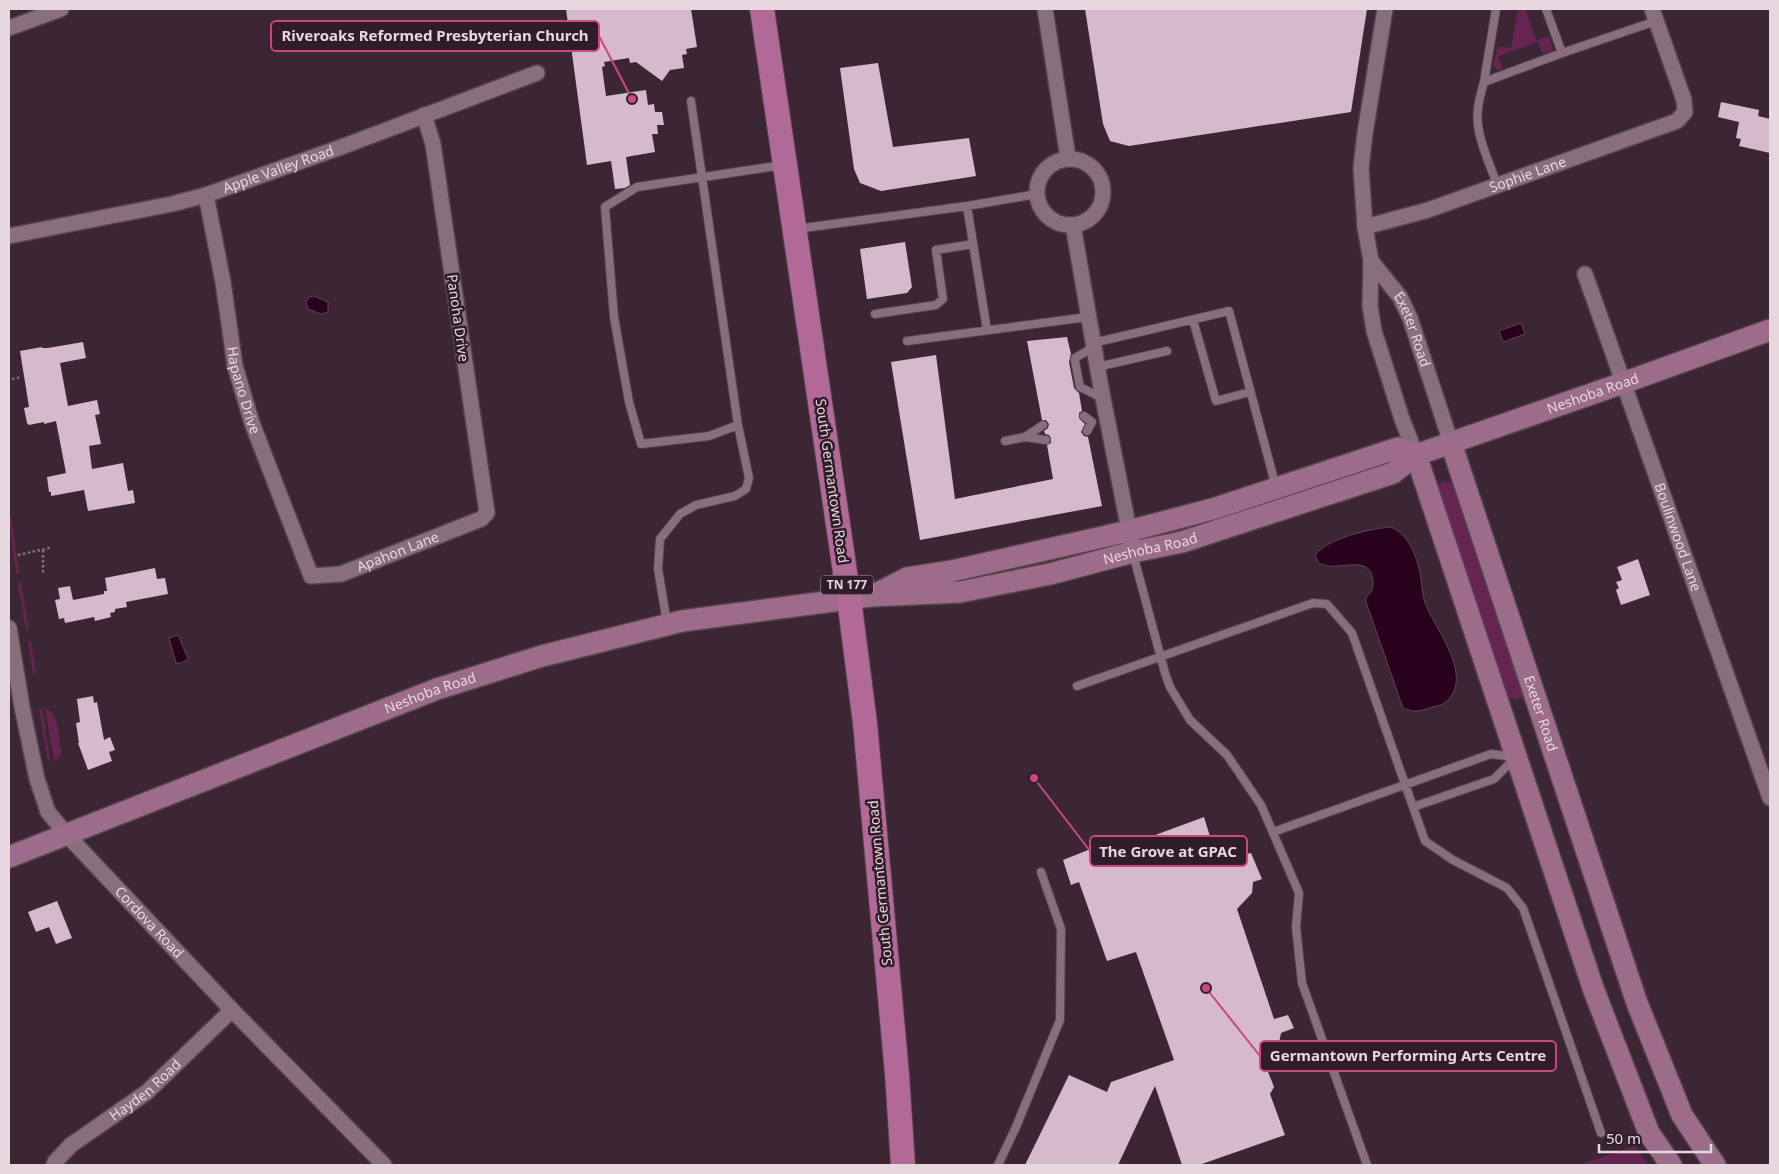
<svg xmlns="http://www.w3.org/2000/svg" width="1779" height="1174" viewBox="0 0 1779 1174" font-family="'Noto Sans',sans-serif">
  <rect width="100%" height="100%" fill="#3c2634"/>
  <path fill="#662451" d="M1518,9H1525L1536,40L1549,36L1553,49L1550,52L1543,54L1538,42L1498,56L1502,67L1501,70H1497L1493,65L1498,46L1511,48Z
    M1445,481L1451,482L1454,487L1523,689L1522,697C1517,701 1511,700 1507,695L1438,493L1439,484Z
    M9,518H11L19,572L16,573Z
    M21,583L29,630L26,631L18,584Z
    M28,641H31L36,674H33Z
    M42,708L50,760L48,761L39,709Z
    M45,708C60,713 59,738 61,751C61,756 59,759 54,760Z
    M1635,1146L1648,1165H1579Z"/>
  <path fill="#28011c" stroke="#614257" d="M314,296L328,302V312L321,314L308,309L306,302L309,297Z
    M1521,323L1525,334L1503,342L1499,331Z
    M1390,527C1407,532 1417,556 1420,573C1422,583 1422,593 1425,603C1435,629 1475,676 1446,702C1443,705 1437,706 1432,707C1421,711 1413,713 1403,708L1366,602V598C1371,592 1374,588 1373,580C1370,551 1333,575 1318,562L1315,555C1328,538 1369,529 1390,527Z
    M178,635L188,659L181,663H176L169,638Z"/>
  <path fill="#d6b9ca" d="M566,9H691L697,47L686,49L687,54L682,55L684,68L670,70L662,81L636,62L630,63L629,58L604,62L605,66L602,67L606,96L646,90L648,105L654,104L655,112H662L664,125H657L658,134H652L655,152L626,157L630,185L625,188L615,189L611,161L587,165Z
    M1085,9H1367L1351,112L1129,146L1110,141L1103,124Z
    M878,63L893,147L969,138L976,176L881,191L860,183L854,169L840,68Z
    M1721,102L1759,110L1758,116L1770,119V153L1739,146L1741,139L1736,138L1739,122L1718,117Z
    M905,242L912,287L907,293L867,299L860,249Z
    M1067,337L1071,354L1069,362L1074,388L1079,393L1082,411L1079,413V418L1085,424L1081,432L1084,436L1088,437L1102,506L920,540L891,362L936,355L955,499L1053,479L1047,445L1051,443V438L1049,435L1045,434L1044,431L1048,428L1049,424L1046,420H1042L1027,341Z
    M83,342L86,358L60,363L68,406L97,400L100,414L95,415L101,444L89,446L92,469L123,463L128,491L133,490L135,503L88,511L84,490L51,496V492H49L47,477L66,473L56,421L44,424V422L29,425L27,423L24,408L29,407L20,351L42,347V348H48Z
    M1638,559L1650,595L1621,605L1616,590L1619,588L1616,582L1622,580L1617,567Z
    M155,568L157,579L165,578L168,594L126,602L127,607L115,609V612L110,613L111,617L95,621L94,617L65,623L64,618L59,619L55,600L60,599L58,588L70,586L73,600L104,594V591H107L105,578Z
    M93,696L94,703L97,702L104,740L110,737L115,750L109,752L112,761L88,770L78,743H79L76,723L80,722L77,699Z
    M1204,817L1212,843L1222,842L1232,845L1241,855L1251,853L1262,879L1253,882L1252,893L1237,909L1274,1019L1288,1015L1294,1028L1281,1033L1278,1048L1271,1060L1265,1064L1274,1087L1270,1094L1285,1135L1199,1165H1182L1155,1086L1118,1165H1025L1069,1075L1107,1092L1111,1082L1174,1060L1136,952L1107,961L1079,882L1071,885L1063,860L1108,842L1112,851Z
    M57,901L72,938L56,944L49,927L36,932L28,912Z"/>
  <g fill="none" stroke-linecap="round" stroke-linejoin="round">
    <defs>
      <path id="lane" d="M1562,53L1656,21
        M1484,82L1496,9
        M691,101L738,425L709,436L641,444L629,402L614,317L605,207L637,187L783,165
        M1497,185C1491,166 1480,145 1478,125C1476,110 1480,96 1484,82L1562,53L1546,9
        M967,206L987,330
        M796,229L967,206L1037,194
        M875,314L936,305L943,299L936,250L973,244
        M1193,320L1216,401L1250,392
        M907,341L1088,317
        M1093,343L1229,311L1276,487
        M1094,347L1075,358V361L1080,387L1102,398
        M1097,367L1167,351
        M1084,416L1092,422L1087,431
        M1043,425L1025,437L1046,440
        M1005,441L1025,437
        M1133,554L1165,673L1170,687L1190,720L1227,755L1261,805L1299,893L1296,927L1302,983L1367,1165
        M667,623L658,569L660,539L680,514L696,505L735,496L746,489L749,478L738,425
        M1077,686L1313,603L1327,604L1352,633L1425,841L1453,860L1507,888L1523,908L1601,1133
        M1413,807L1494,779L1514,759
        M1273,832L1491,754L1514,757
        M998,1165L1016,1127L1060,1020L1061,929L1041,872"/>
      <g id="street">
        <path d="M1045,9L1068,158"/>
        <path d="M1385,9L1365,133L1361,168L1365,227L1371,261L1370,306L1374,331L1402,419L1416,455"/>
        <path d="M9,28L61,9"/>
        <circle cx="1070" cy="192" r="33"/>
        <path id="s1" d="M206,195L223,282L235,366L252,423L311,576L341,574L481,519L487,513L433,144L424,115"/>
        <path d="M1073,225L1101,388L1131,540"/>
        <path id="s2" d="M1365,227L1428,210L1677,121L1685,112L1684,100L1652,9"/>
        <path id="s3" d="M9,236L172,204L206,195L344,146L537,73"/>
        <path id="s4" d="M1371,261L1400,297L1410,318L1451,443"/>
        <path id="s5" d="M1585,274L1770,798"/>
        <path id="s6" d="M9,628L22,707L37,779L48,812L67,835L232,1010L384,1165"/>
        <path id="s7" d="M54,1165L55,1162L71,1145L147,1092L232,1010"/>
      </g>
      <g id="secondary">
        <path id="s8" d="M1451,443L1637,1003L1682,1115L1715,1165"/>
        <path d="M1416,455L1593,988L1649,1133L1671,1165"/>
        <path d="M878,593L907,578L952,571L1129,531L1216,508L1398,448L1416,455"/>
        <path id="s9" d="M9,857L437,689L542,656L682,621L871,596L960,592L1050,574L1133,552L1182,542L1393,473L1416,455L1623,383L1770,330"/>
      </g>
      <path id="primary" d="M762,9L849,599L865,723L897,1074L903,1165"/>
    </defs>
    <use href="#lane" stroke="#55434e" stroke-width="10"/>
    <use href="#street" stroke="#55434e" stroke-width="18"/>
    <use href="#secondary" stroke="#55434e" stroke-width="24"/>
    <use href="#primary" stroke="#55434e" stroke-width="26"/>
    <path stroke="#83707b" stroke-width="2.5" stroke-dasharray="2.5 2.5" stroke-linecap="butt" d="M12,379L22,377
      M43,550V573
      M18,555L50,548"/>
    <use href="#lane" stroke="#896f7e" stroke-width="8"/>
    <use href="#street" stroke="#896f7e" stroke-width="15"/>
    <use href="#secondary" stroke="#9d6c8b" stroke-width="21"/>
    <use href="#primary" stroke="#b16a97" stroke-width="24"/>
  </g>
  <g text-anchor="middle" stroke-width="5" stroke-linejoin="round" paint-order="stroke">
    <rect fill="#311c2a" stroke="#b0a0a9" stroke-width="1" x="821" y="575.5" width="52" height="19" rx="4"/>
    <g font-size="12" font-weight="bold" fill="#e7d8e0">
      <text x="847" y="589">TN 177</text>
    </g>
    <g font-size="14" fill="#e7d8e0" stroke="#311c2a">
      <text dy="5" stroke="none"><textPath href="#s3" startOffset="278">Apple Valley Road</textPath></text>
      <text dy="5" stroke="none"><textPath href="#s2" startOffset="171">Sophie Lane</textPath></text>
      <text transform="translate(458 318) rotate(82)" y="5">Panoha Drive</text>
      <text dy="5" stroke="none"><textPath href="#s4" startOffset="81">Exeter Road</textPath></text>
      <text dy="5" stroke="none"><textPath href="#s1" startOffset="199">Hapano Drive</textPath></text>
      <text dy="5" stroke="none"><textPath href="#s9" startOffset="1660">Neshoba Road</textPath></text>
      <text transform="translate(832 481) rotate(82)" y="5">South Germantown Road</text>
      <text dy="5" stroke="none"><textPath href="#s5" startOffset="279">Boulinwood Lane</textPath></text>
      <text dy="5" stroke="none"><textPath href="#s9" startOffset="1189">Neshoba Road</textPath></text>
      <text dy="5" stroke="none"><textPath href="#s1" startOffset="488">Apahon Lane</textPath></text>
      <text dy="5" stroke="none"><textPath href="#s9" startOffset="452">Neshoba Road</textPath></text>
      <text dy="5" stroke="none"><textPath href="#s8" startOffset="285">Exeter Road</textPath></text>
      <text transform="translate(880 883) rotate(-95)" y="5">South Germantown Road</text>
      <text dy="5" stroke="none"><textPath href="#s6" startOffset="338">Cordova Road</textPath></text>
      <text dy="5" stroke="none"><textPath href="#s7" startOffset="119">Hayden Road</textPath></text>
    </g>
  </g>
  <path fill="none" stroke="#cb487c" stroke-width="2" d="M632 99L599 36M1034 778L1090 851M1206 988L1260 1056"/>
  <g fill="#cb487c" stroke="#311c2a" stroke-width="2">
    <circle cx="632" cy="99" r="5"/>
    <circle cx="1034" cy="778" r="5"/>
    <circle cx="1206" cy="988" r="5"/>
  </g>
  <g fill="#311c2a" stroke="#cb487c" stroke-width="2">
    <rect x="271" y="21" width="328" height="30" rx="5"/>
    <rect x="1090" y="836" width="157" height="30" rx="5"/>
    <rect x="1260" y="1041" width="296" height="30" rx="5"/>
  </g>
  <g font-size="15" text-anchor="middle" font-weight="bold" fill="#e7d8e0">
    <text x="435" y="41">Riveroaks Reformed Presbyterian Church</text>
    <text x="1168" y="857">The Grove at GPAC</text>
    <text x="1408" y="1061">Germantown Performing Arts Centre</text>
  </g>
  <rect width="1779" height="1174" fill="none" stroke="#e7d8e0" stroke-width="20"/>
  <path d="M1599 1144v8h112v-8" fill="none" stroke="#e7d8e0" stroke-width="2.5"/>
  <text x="1606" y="1144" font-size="15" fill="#e7d8e0" stroke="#311c2a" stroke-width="4" paint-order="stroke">50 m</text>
</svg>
